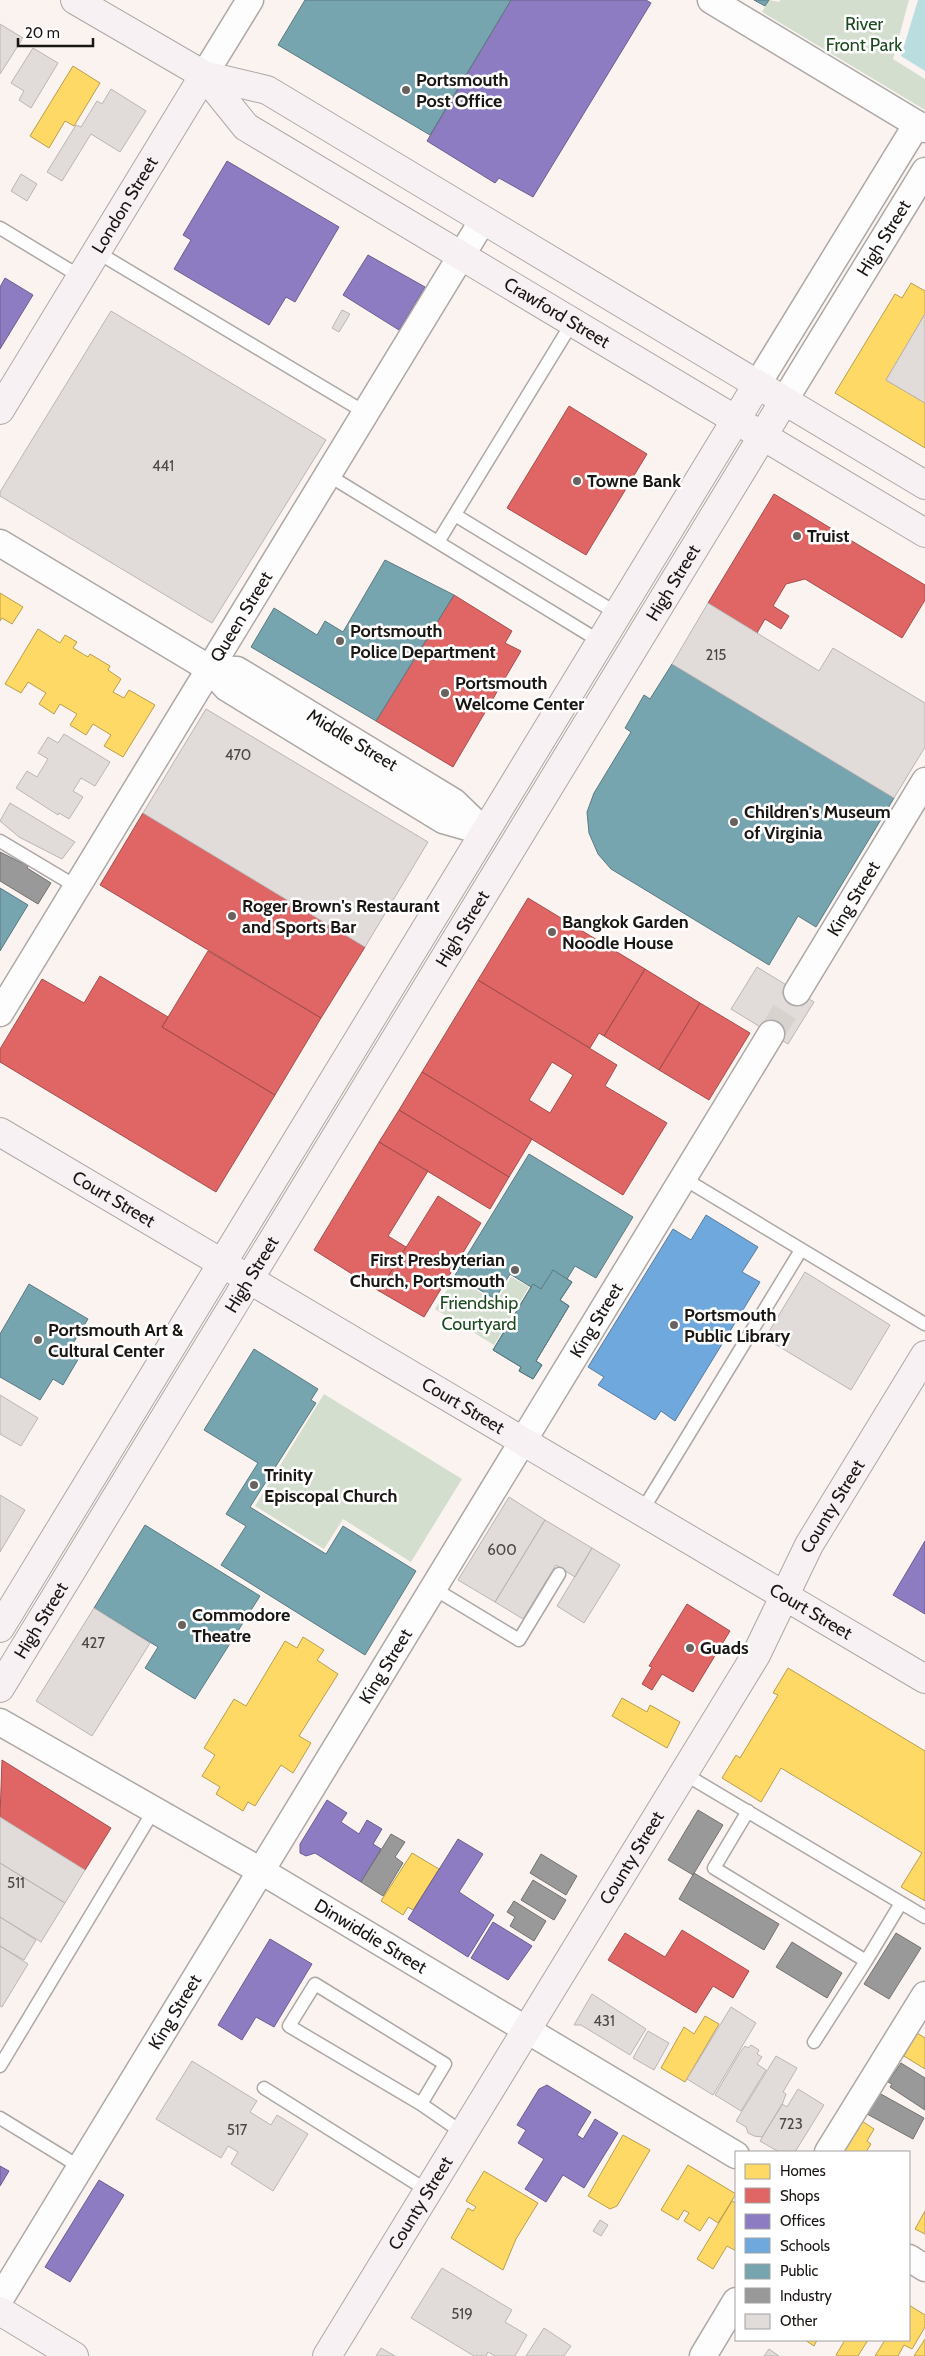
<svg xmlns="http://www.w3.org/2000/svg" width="925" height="2356" viewBox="0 0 925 2356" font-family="Cabin,sans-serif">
  <rect width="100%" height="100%" fill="#faf3f0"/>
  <path fill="#d4decf" d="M769,0L779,2L780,0H909L893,59L925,79V110L762,12Z
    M455,1277L496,1302L511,1277L529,1287L494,1345L435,1309Z
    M324,1394L462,1479L411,1562L343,1519L324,1549L255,1506Z"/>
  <path fill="#badedf" d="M909,0H925V79L893,59Z"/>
  <path fill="#faf3f0" d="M909,0H918L901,56L925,71V79L893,59Z"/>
  <path fill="#ffd966" stroke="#ba9e4d" d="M73,66L100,83L74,126L65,121L49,148L30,136Z
    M911,283L925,291V314L886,380L925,403V448L835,393L895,294L902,298Z
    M0,593L23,607L12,624L2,618L0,621Z
    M38,629L60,643L65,635L77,642L73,648L88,657L90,654L110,666L108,670L121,679L113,692L124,698L129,690L155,705L123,757L104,746L111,735L93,724L86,735L70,725L77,714L60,704L54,714L39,704L46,693L28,682L21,693L5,684Z
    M303,1637L324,1650L317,1660L338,1674L299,1736L311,1743L293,1773L281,1765L255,1806L248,1802L243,1811L216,1794L220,1787L202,1776L215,1755L204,1748L234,1699L246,1706L285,1641L297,1648Z
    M788,1668L925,1751V1901L901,1887L922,1853L781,1768L761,1802L722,1778L736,1755L740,1758L778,1695L773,1693Z
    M622,1698L647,1712L650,1705L680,1722L667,1748L612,1716Z
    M412,1853L439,1869L413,1910L408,1907L403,1915L381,1901Z
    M705,2016L719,2024L685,2082L661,2068L684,2027L694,2034Z
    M917,2033L925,2038V2069L904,2056Z
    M862,2121L874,2129L867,2141L871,2144L866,2152H843Z
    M623,2135L650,2150L617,2206L610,2209L588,2196Z
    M688,2165L736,2194L718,2223L709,2217L700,2231L684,2221L689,2213L684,2210L678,2220L661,2210Z
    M484,2171L538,2203L516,2239L503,2270L451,2238L468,2208L473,2211L476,2207L466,2201Z
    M732,2201L736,2203V2251L727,2246L713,2269L697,2259Z
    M925,2211V2234L915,2229Z
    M909,2305L925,2315V2327L912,2349L904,2345L898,2356H875L885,2340H909Z
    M925,2339V2356H914Z
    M805,2340H817L814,2346Z
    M845,2340H868L858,2356H838L836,2355Z"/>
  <path fill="#e06666" stroke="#a54e4d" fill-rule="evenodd" d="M569,406L647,454L586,555L507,508Z
    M774,494L925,585V600L902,638L805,579L786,584L773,606L789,616L781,629L765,619L757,633L708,603Z
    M454,595L512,631L505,643L521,651L453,767L376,721Z
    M143,813L365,947L321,1018L100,885Z
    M528,898L645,969L604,1036L599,1033L590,1048L478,980Z
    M208,951L321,1018L275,1095L162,1027Z
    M645,969L700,1003L659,1070L604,1036Z
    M100,976L168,1017L162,1027L275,1095L216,1192L0,1062V1049L42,979L84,1003Z
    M478,980L617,1065L605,1086L667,1123L623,1195L422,1072ZM552,1062L573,1075L550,1113L529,1100Z
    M700,1003L750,1033L709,1100L659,1070Z
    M422,1072L532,1139L509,1177L399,1110Z
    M399,1110L509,1177L490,1209L379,1142Z
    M379,1142L428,1171L388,1236L406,1247L379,1291L314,1250Z
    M438,1196L481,1223L424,1317L379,1291Z
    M687,1604L730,1631L693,1692L662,1674L652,1690L642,1684L652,1667L649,1666Z
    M2,1760L111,1828L85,1870L0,1817Z
    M682,1930L749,1971L733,1998L713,1986L696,2013L608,1960L625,1933L665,1957Z"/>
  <path fill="#8e7cc3" stroke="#6b5d8e" d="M511,0H646L651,3L533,197L499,178L495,183L427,141Z
    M227,161L339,227L295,302L286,297L269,325L174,269L191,240L183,235Z
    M368,255L425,287L399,330L343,295Z
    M5,278L33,295L0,349V287Z
    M925,1541V1614L893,1595Z
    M327,1800L347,1813L341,1822L359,1834L367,1820L382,1829L373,1844L381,1849L361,1882L315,1853L306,1856L300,1853V1844Z
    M458,1839L483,1854L459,1892L494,1915L468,1957L408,1919Z
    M493,1922L532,1946L508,1980L471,1958Z
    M270,1939L312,1964L274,2027L256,2017L242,2040L218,2025Z
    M547,2085L591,2112L577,2135L583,2139L595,2119L618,2133L584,2188L563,2175L546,2202L525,2189L544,2159L518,2143L526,2130L517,2125L539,2089Z
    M0,2166L9,2171L0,2186Z
    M99,2180L124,2195L70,2282L45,2267Z"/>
  <path fill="#6fa8dc" stroke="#567ca0" d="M706,1215L758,1247L742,1272L760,1282L675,1421L661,1411L655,1420L598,1385L604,1377L588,1367L673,1229L691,1240Z"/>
  <path fill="#76a5af" stroke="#5a7a80" d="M305,0H511L430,135L278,45Z
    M754,0H769L765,6Z
    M385,560L454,595L376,721L251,647L274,608L317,635L325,621L343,632Z
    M672,664L894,798L816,927L798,916L769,965L611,869L598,854L589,833L587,812L594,793L631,732L625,728L644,695L650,699Z
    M0,888L28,905L0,951Z
    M529,1154L633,1217L596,1278L575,1266L567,1279L572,1282L560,1300L569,1306L536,1361L542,1365L533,1379L519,1371L521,1367L493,1350L531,1287L510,1274L495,1299L455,1275Z
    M553,1270L572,1282L560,1300L569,1306L536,1361L542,1365L533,1379L519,1371L521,1367L493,1350L533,1284L541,1289Z
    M29,1284L88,1319L72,1345L83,1351L63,1385L53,1379L40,1400L0,1377V1334Z
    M254,1349L318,1389L311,1400L316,1403L250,1507L326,1554L343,1526L416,1571L365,1655L221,1565L246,1526L226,1514L258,1463L204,1430Z
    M145,1525L260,1596L195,1699L145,1668L158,1647L94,1608Z"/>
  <path fill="#999" stroke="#737271" d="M0,852L28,866L27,868L51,883L38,904L0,881Z
    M698,1810L723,1825L693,1875L668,1860Z
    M391,1834L405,1842L395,1857L403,1863L383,1896L361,1882Z
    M541,1854L577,1876L566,1895L530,1873Z
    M694,1873L779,1924L764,1950L679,1899Z
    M533,1880L566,1900L554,1920L521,1900Z
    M514,1901L546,1921L534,1941L510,1926L515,1917L507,1912Z
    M896,1933L921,1948L889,1999L864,1984Z
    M792,1942L842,1973L827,1998L776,1967Z
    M901,2063L925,2078V2110L890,2087L892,2084L888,2082Z
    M879,2093L924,2118L913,2139L867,2114Z"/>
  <path fill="#e1dbd9" stroke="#bbb5b4" d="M0,24L23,38L0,74Z
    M33,48L58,63L31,108L19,100L24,91L11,83Z
    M111,89L146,111L120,152L91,134L62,181L47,172L76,125L81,127L97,101L102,104Z
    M21,174L37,184L27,201L11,191Z
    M342,310L350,314L339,332L332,328Z
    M111,311L326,440L212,623L0,496V492Z
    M925,314V403L886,380Z
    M708,603L819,671L833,648L925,703V747L894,798L672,664Z
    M206,709L428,842L365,947L143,813Z
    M64,734L110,762L95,786L81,778L73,791L83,797L69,819L59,813L58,815L16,788L27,771L37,777L48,759L38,753L48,737L58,743Z
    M10,803L75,842L62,859L19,837L0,821Z
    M757,967L814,1002L788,1044L731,1009Z
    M805,1272L890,1325L851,1390L765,1338Z
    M0,1395L38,1418L21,1446L0,1434Z
    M0,1495L25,1510L0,1552Z
    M509,1497L545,1520L495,1602L458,1580Z
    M545,1520L592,1548L575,1577L556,1565L523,1619L495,1602Z
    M592,1548L620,1565L584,1623L557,1606Z
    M94,1608L150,1643L92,1736L36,1701Z
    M0,1817L85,1870L65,1903L0,1863Z
    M0,1863L65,1903L41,1942L0,1917Z
    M0,1917L36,1940L24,1960L0,1946Z
    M0,1946L28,1964L2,2007L0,2006Z
    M592,1994L646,2029L630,2055L581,2025H574Z
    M731,2007L756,2023L713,2095L687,2079Z
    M648,2031L669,2043L654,2070L633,2058Z
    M751,2045L759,2050L757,2054L762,2057L757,2064L766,2070L741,2111L715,2095L739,2054L745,2046L748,2048Z
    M776,2056L797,2068L783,2092L786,2094L782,2105L762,2137L754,2136L748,2133L746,2127L736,2121Z
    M192,2061L257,2101L250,2112L271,2125L277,2115L308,2134L273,2191L231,2164L238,2152L228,2146L221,2158L156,2119Z
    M798,2089L824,2105L795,2152H779L760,2141L782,2104L787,2107Z
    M600,2220L608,2225L601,2236L593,2231Z
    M442,2268L512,2310L505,2322L527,2335L515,2356H495L488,2352L486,2356H474L411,2318Z
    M544,2328L571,2346L564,2356H526Z
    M381,2348L395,2356H376Z
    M769,2349L779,2356H764Z"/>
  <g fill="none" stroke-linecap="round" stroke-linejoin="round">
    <path stroke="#d8d2cf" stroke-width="26" stroke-dasharray="26 13" stroke-linecap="butt" d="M771,1034L797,992"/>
    <defs>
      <path id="lane" d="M0,228L81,277
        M97,252L366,413
        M328,475L601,642
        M455,515L618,614
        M438,542L572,323
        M0,841L77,887
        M683,1178L925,1324
        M642,1511L801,1250
        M433,1588L519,1640L559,1574
        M683,1773L925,1917
        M748,1811L714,1868L866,1961L901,1903
        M814,2042L866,1961
        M0,2066L154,1810
        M264,2088L428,2191
        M421,2104L445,2064L315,1984L289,2026L421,2104L463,2133
        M0,2118L80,2167"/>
      <g id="street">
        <path d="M711,0L925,129"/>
        <path d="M204,75L250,0"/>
        <path d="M757,385L917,124"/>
        <path id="s1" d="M784,401L925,171"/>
        <path d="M0,543L210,669L227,688L443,820L485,832"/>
        <path id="s2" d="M210,669L237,670L454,802L483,830"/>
        <path id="s3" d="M797,992L925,781"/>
        <path id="s4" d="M0,1013L483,220"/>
        <path id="s5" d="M0,1722L273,1878L736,2155"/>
        <path d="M828,2152L925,1995"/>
        <path d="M909,2258L925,2268"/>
        <path id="s6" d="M0,2299L771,1034"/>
        <path d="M703,2356L736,2301"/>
      </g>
      <g id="secondary">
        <path d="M75,0L204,75L267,90L925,485"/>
        <path id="s7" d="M204,75L246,127L925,533"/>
        <path id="s8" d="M0,410L204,75"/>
        <path id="s9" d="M0,1132L925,1679"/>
        <path d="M0,1628L757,385"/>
        <path id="s10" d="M0,1688L784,401"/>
        <path d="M0,2311L74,2356"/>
        <path id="s11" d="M327,2356L756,1655L809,1545L925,1355"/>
      </g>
    </defs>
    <use href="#lane" stroke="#ada8a5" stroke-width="15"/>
    <use href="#street" stroke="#ada8a5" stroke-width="29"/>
    <use href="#secondary" stroke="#ada8a5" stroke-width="30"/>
    <use href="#lane" stroke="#fefdfd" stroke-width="12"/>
    <use href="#street" stroke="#fefdfd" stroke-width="26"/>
    <use href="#secondary" stroke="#f7f1f3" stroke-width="28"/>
  </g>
  <g fill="#686361" stroke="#fff" stroke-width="2">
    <circle cx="406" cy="90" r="5"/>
    <circle cx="577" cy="481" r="5"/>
    <circle cx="797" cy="536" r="5"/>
    <circle cx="340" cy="641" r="5"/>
    <circle cx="445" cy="693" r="5"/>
    <circle cx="734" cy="822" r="5"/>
    <circle cx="232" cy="916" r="5"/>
    <circle cx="552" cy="932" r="5"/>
    <circle cx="515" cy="1270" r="5"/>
    <circle cx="674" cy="1325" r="5"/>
    <circle cx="38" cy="1340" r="5"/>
    <circle cx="254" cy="1485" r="5"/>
    <circle cx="182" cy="1625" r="5"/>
    <circle cx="690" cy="1648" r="5"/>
  </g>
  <g text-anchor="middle" stroke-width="5" stroke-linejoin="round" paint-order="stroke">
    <g font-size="15" fill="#4c4745">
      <text x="163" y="471">441</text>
      <text x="716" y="660">215</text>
      <text x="238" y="760">470</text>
      <text x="502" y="1555">600</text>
      <text x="93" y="1648">427</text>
      <text x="16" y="1888">511</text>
      <text x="604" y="2026">431</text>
      <text x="791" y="2129">723</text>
      <text x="237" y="2135">517</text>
      <text x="462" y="2319">519</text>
    </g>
    <g font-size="18" fill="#1c4a1f" stroke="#fff">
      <text x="864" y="30">River<tspan x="864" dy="21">Front Park</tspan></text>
      <text x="479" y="1309">Friendship<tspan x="479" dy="21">Courtyard</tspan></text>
    </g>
    <g font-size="18" font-weight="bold" fill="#1a1614" stroke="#fff" text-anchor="start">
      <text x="416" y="86">Portsmouth<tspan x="416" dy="21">Post Office</tspan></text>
      <text x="587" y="487">Towne Bank</text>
      <text x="807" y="542">Truist</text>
      <text x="350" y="637">Portsmouth<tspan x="350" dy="21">Police Department</tspan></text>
      <text x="455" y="689">Portsmouth<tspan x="455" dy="21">Welcome Center</tspan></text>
      <text x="744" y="818">Children's Museum<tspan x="744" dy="21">of Virginia</tspan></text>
      <text x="242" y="912">Roger Brown's Restaurant<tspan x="242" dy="21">and Sports Bar</tspan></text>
      <text x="562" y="928">Bangkok Garden<tspan x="562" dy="21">Noodle House</tspan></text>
      <text x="505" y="1266" text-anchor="end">First Presbyterian<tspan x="505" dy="21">Church, Portsmouth</tspan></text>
      <text x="684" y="1321">Portsmouth<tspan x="684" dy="21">Public Library</tspan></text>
      <text x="48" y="1336">Portsmouth Art &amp;<tspan x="48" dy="21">Cultural Center</tspan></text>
      <text x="264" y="1481">Trinity<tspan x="264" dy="21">Episcopal Church</tspan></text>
      <text x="192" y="1621">Commodore<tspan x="192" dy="21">Theatre</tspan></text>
      <text x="700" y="1654">Guads</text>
    </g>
    <g font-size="18" fill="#1a1614" stroke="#fff">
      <text dy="6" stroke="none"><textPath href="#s8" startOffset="240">London Street</textPath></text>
      <text dy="6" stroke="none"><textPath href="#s1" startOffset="191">High Street</textPath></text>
      <text dy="6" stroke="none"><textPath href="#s7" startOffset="429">Crawford Street</textPath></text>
      <text dy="6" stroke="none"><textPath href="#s10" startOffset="1294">High Street</textPath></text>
      <text dy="6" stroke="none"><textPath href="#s4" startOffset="464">Queen Street</textPath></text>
      <text dy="6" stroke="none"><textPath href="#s2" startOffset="162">Middle Street</textPath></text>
      <text dy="6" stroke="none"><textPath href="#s3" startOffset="109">King Street</textPath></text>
      <text dy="6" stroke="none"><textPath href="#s10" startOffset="889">High Street</textPath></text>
      <text dy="6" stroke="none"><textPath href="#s9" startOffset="132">Court Street</textPath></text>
      <text dy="6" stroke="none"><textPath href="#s10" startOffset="484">High Street</textPath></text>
      <text dy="6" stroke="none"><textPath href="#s6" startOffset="1146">King Street</textPath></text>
      <text dy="6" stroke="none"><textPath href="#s9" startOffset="538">Court Street</textPath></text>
      <text dy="6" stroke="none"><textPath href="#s11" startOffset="989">County Street</textPath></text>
      <text dy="6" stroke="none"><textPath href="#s9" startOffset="942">Court Street</textPath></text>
      <text dy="6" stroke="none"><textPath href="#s10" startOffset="79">High Street</textPath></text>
      <text dy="6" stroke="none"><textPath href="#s6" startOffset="741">King Street</textPath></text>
      <text dy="6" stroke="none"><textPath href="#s11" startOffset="584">County Street</textPath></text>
      <text dy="6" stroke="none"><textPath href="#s5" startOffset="428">Dinwiddie Street</textPath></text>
      <text dy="6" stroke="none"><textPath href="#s6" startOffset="336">King Street</textPath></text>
      <text dy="6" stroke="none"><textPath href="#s11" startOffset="179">County Street</textPath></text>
    </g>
  </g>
  <rect x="735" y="2151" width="175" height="190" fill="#ffffff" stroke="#a3a2a1"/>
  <rect x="745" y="2164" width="25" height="15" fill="#ffd966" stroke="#a3a2a1"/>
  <text x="780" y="2176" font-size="15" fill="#1a1614">Homes</text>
  <rect x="745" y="2188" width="25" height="15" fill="#e06666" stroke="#a3a2a1"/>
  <text x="780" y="2201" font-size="15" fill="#1a1614">Shops</text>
  <rect x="745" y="2214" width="25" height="15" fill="#8e7cc3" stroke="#a3a2a1"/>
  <text x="780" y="2226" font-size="15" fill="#1a1614">Offices</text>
  <rect x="745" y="2238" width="25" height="15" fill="#6fa8dc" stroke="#a3a2a1"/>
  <text x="780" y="2251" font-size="15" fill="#1a1614">Schools</text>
  <rect x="745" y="2264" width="25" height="15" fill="#76a5af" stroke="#a3a2a1"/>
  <text x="780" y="2276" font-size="15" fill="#1a1614">Public</text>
  <rect x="745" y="2288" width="25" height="15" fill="#999999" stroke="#a3a2a1"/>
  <text x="780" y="2301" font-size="15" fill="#1a1614">Industry</text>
  <rect x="745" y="2314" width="25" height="15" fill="#e1dbd9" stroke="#a3a2a1"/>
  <text x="780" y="2326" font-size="15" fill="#1a1614">Other</text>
  <path d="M18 38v8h75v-8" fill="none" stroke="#1a1614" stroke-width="2.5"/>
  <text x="25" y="38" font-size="15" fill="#1a1614" stroke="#ffffff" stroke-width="4" paint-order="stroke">20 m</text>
</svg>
